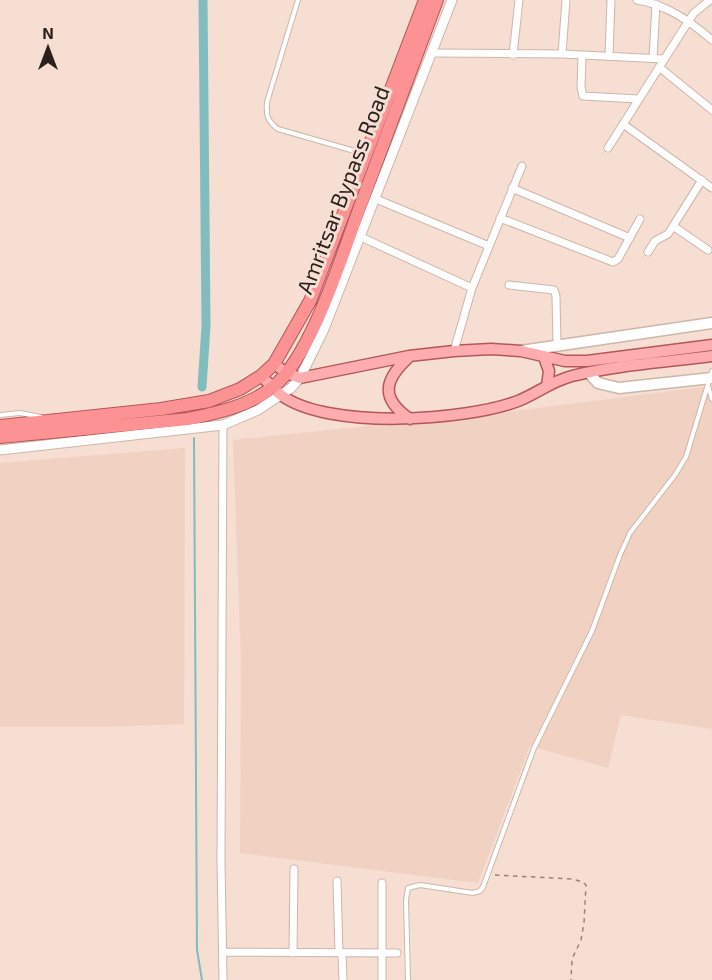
<svg xmlns="http://www.w3.org/2000/svg" width="712" height="980" viewBox="0 0 712 980" font-family="'Exo 2',sans-serif">
  <rect width="100%" height="100%" fill="#f6ded2"/>
  <path fill="#f0d1c2" d="M712,386V729L621,715L608,768L530,746L478,883L240,853L241,659L233,440L522,410Z
    M185,448L184,724L103,727H0V463Z"/>
  <g fill="none" stroke-linecap="round" stroke-linejoin="round">
    <path stroke="#81bdbf" stroke-width="2" d="M194,438L197,950L202,980"/>
    <path stroke="#81bdbf" stroke-width="9" d="M202,387L206,326L203,0"/>
    <defs>
      <path id="service" d="M298,0L267,102C266,115 267,121 278,129L365,154
        M708,386L712,399
        M0,415L20,413L41,417
        M408,980L406,900L408,888L420,885L473,893L480,891L483,887L534,748L592,631L620,555L630,533L675,475L686,457L712,371"/>
      <path id="minor" d="M566,0L562,54L663,59
        M637,0C666,4 691,22 712,40
        M432,53L562,54
        M513,55L519,0
        M582,55L581,87L583,96L638,99
        M609,56L611,0
        M653,58L656,4
        M659,67L712,110
        M623,124L712,188
        M608,148L688,22L694,13L710,0
        M512,188L630,238
        M376,199L489,246
        M500,218L613,262L618,259L640,219
        M673,226L708,250
        M361,237L472,288
        M648,252L655,241L668,234L702,180
        M509,285L554,290L556,296L557,345
        M454,351L472,288L522,166
        M223,425L221,860L223,980
        M337,881L339,953
        M382,883V980
        M223,952L397,953
        M293,953L294,869
        M342,953L343,980"/>
      <path id="tertiary" d="M0,450L223,425L258,410L291,388L300,378L324,329L452,0"/>
      <path id="secondary" d="M521,351L712,323
        M589,373L598,383L619,388L712,378"/>
      <path id="primary" d="M544,357L549,371L547,386
        M408,358C383,381 381,399 410,419
        M274,364L287,373L300,378L409,356L454,351L491,349L521,351L565,361H587L712,345
        M261,376C268,382 274,390 281,395C328,430 465,421 518,401C536,394 552,381 572,376C617,365 666,362 712,356"/>
      <path id="trunk" d="M0,426L161,409L209,401L240,389L261,376L274,364L310,301L425,0
        M0,437L188,419C217,413 249,406 273,387C312,356 343,252 361,204C386,136 412,68 437,0"/>
    </defs>
    <use href="#service" stroke="#cdb6aa" stroke-width="6"/>
    <use href="#minor" stroke="#cdb6aa" stroke-width="9"/>
    <use href="#tertiary" stroke="#cdb6aa" stroke-width="11"/>
    <use href="#secondary" stroke="#cdb6aa" stroke-width="13"/>
    <use href="#primary" stroke="#b25859" stroke-width="13"/>
    <use href="#trunk" stroke="#b25859" stroke-width="14"/>
    <path stroke="#96857d" stroke-width="1.5" stroke-dasharray="4.5 4.5" stroke-linecap="butt" d="M495,875L572,879L583,882L586,885L584,923L581,940L572,959L571,980"/>
    <use href="#service" stroke="#fff" stroke-width="4"/>
    <use href="#minor" stroke="#fff" stroke-width="7"/>
    <use href="#tertiary" stroke="#fff" stroke-width="9"/>
    <use href="#secondary" stroke="#fff" stroke-width="10"/>
    <use href="#primary" stroke="#fdadaf" stroke-width="10"/>
    <use href="#trunk" stroke="#fc9294" stroke-width="12"/>
  </g>
  <g text-anchor="middle" stroke-width="6" stroke-linejoin="round" paint-order="stroke">
    <g font-size="22" fill="#2a211d" stroke="#f6ded2">
      <text transform="translate(343 190) rotate(-69)" y="8">Amritsar Bypass Road</text>
    </g>
  </g>
  <g transform="translate(48 48)" stroke="#f6ded2" stroke-width="4.5" paint-order="stroke">
  <path d="M0-4.5L10 22L0 15L-10 22Z" fill="#2a211d"/>
  <text y="-9" font-size="16" font-weight="bold" text-anchor="middle" fill="#2a211d">N</text>
  </g>
</svg>
